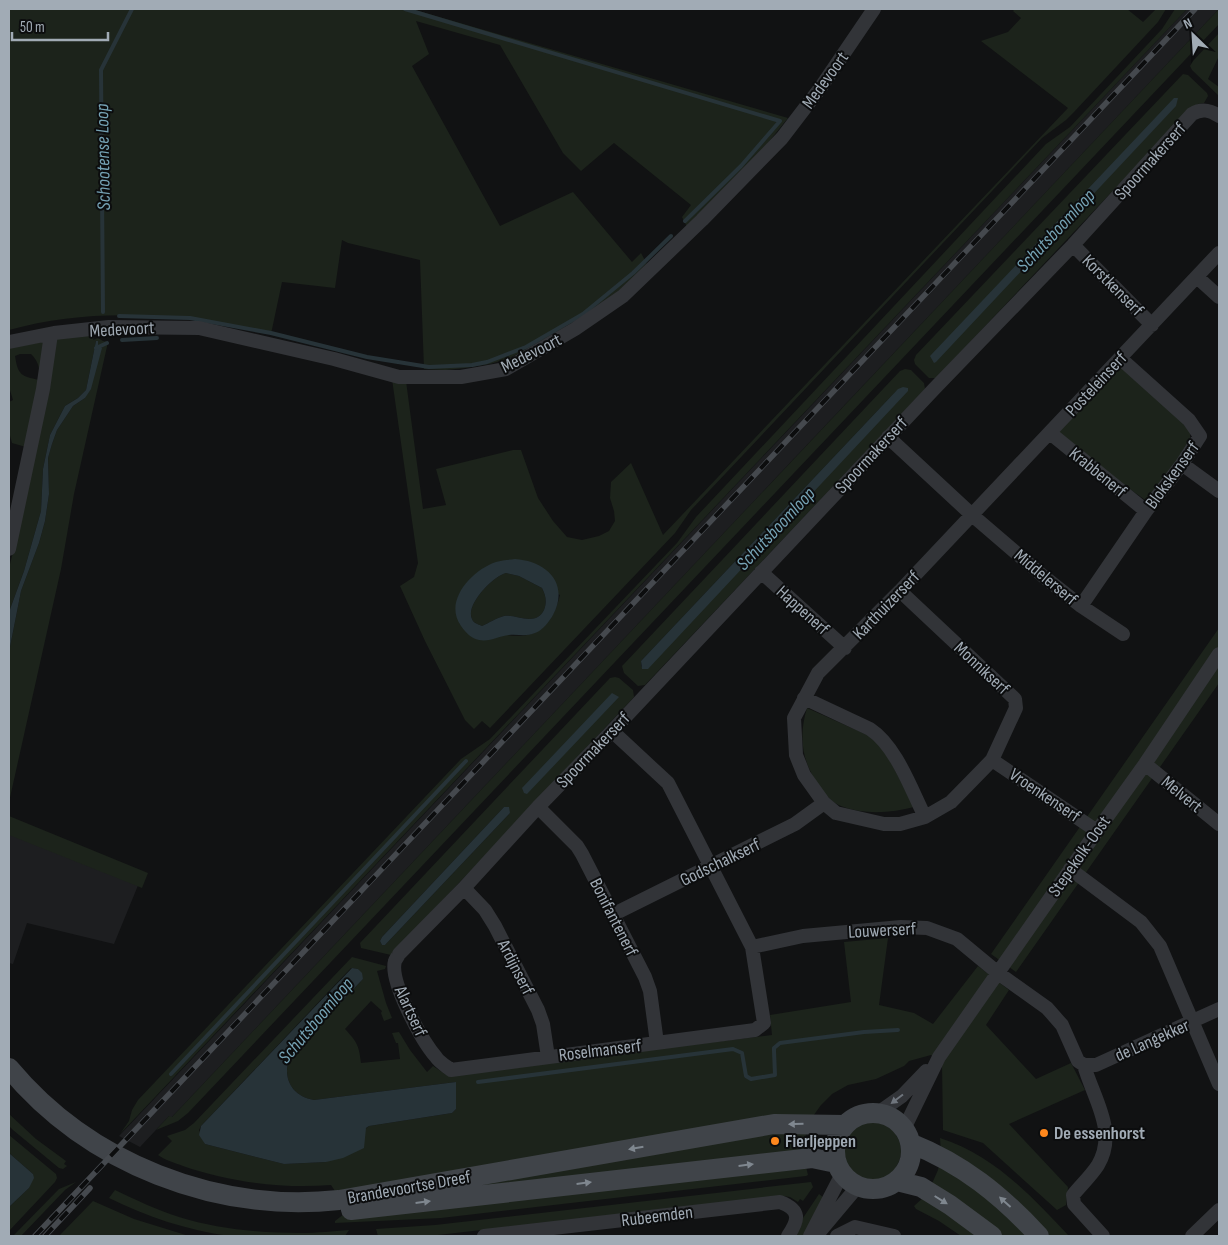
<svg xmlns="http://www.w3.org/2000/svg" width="1228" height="1245" viewBox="0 0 1228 1245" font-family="'Sofia Sans Condensed',sans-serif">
  <rect width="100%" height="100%" fill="#111213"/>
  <path fill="#1d1e20" d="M1187,9H1219L171,1118L169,1116L140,1147L119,1136Z
    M9,831L139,883L114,944L27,923L13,964L9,963Z"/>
  <path fill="#1c231b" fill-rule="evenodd" d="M9,9H412L788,118L763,149L687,227L682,217L691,205L614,143L581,171L563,153L500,45L416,21L429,54L412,66L500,226L573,192L632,262L641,253L648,266L612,297L550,336L510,358L490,364L465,368L446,370L424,369L420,260L348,243L342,240L335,288L282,282L271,334C185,314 95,306 9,330Z
    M1015,9H1127L1143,22L1156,9H1166L1158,22L1074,112L1066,120L1042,138L691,510L675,533L490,728L482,721L474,729L465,720L425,641L400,586L414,577L418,563L392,379L406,381L423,509L446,505L436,469L513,450H521L538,498L553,521L567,537L582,540L599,536L609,531L615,521L614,511L610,498L611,482L631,463L663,535L1068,108L981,41L1008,32L1021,18L1013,11ZM495,563L560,595C545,655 504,634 460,624C447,595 471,575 495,563Z
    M1175,9H1187L120,1134L129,1121L132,1110L138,1100L461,759L490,739L677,543L696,517L1046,144L1070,127L1162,29Z
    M1219,9V24L188,1113L178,1121L156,1130L169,1116L172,1117Z
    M1219,33V56L1208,79L1219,87V96L1192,70L1190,66L1193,61Z
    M1183,74L1188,75L1207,93L1208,96L1204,103L1198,104L1191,108L936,378H929L915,364L914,360L916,355Z
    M96,332L93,340L98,338L103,341L108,342L74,494L61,569L9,802V652L21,591L39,543L45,521L49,494L48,458L52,444L57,430L73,406L85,398L98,346L96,341L86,390L78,398L65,406L50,435L43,469L41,511L24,571L9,612V568L13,552L26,447L12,443L9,432V402L13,400L9,387V348ZM20,354H31C39,362 40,369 39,380C21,376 18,375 15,356Z
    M1120,363L1182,422L1190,432V443L1148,502L1053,434Z
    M905,369L911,370L924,383L925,389L645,685L638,686L624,673L622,666L624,664L900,371ZM898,389L641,667V661Z
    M506,573L519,576L542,588C546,596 547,602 544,610C536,627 516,614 504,616C496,618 489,623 482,626C478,624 473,623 472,619C465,605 493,576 506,573Z
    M1219,628V683L1016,972L991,954Z
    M615,677L619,678L633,690L634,697L391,955L361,948L360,943L610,678ZM504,807L510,813L385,945H382L380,941L382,937Z
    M807,708L874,738L885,751L914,807C892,813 863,815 841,806C832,802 826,796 821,788C802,764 798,737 807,708Z
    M9,816L148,873L142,888L9,835Z
    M888,938L879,1005L914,1013L933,1024L978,966L1009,990L986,1025L1036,1079L1071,1063L1085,1090L1009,1124L1068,1187L1066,1205L1057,1210L983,1143L943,1130L942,1064L931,1055L909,1061L904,1066L876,1079L848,1085L832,1094L821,1105L811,1119L335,1191L331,1185C282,1189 229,1182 183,1166C175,1163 165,1160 158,1155L172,1141L167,1136L185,1130L194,1123L352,957L386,966L385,969L377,971L386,1003L392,1018L384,1021L381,1013L382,1011L371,1001L345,1029C357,1042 359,1045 361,1063L400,1059L398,1043H396L392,1033L399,1032L410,1050L427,1072L433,1066L448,1076L467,1072L772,1035L770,1015L851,1002L844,942ZM351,968L358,969L363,979L291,1054C281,1075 290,1096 314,1100L456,1082V1109L452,1113L369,1126L326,1162L284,1164L205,1144L199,1130L201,1126Z
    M9,1114L36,1139L66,1161L64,1164L67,1166L63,1169L59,1168L13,1130L9,1126Z
    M843 1151a29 29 0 1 1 58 0a29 29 0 1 1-58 0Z
    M755,1130L806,1132L804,1156L389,1202Z
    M9,1135L56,1174L57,1178L55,1182L9,1231V1207L29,1188L33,1174L9,1153Z
    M940,1138C994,1155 1031,1196 1069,1236H1044L941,1153Z
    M940,1161L1035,1236H997L930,1188L938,1170Z
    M805,1162L808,1175L806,1176L441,1218L335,1223V1221L344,1214Z
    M76,1182L65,1190L21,1236H13L59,1189Z
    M811,1182L813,1187L803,1201L800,1199L798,1202L790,1197L783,1196L429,1236H378L376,1229L435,1225Z
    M115,1190C136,1200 157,1210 179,1217C218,1229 260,1233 301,1233C318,1233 332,1231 349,1230L345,1236H229C187,1230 147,1217 109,1198Z
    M819,1194L824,1198L803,1236H791Z
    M925,1196L987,1236H961L939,1221L916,1209L914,1206Z
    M93,1201L134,1219L189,1236H59Z"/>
  <path fill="#273338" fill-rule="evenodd" d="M1174,98H1178L1176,106L936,362L934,363L930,356Z
    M96,341H98V346L102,348L91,389L85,398L73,406L57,430L52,444L48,458L49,494L45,521L39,543L21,591L9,652V612L24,571L41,511L43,469L50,435L65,406L78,398L86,390Z
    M903,387L908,388V391L648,669H642L641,661L898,389Z
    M515,559C546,561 570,583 553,615C549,622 543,630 535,633C526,637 518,634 509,635C499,636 490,642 479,640C472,639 465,632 461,626C443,601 472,570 496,562C502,560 509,560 515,559ZM506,573L519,576L542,588C546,596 547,602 544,610C536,627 516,614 504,616C496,618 489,623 482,626C478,624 473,623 472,619C465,605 493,576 506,573Z
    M612,693L619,697L527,794L524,793L522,788Z
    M504,807H509L510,813L385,945H382L380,941L382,937Z
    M352,968L358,969L362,973L363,979L291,1054C281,1075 290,1096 314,1100L456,1082V1109L452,1113L369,1126L366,1128L364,1148L343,1158L326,1162L284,1164L205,1144L199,1135L201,1126Z
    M9,1153L33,1174L34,1178L29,1188L9,1207Z"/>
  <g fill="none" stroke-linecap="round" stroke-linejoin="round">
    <path stroke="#273338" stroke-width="4" d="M405,9L780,121L741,166L685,221
      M103,312L101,70L132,9
      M119,316L190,318L271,333L367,357L429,367L472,365L487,362L526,347L583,314L633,273L671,236
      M122,340L157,338
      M96,348L107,343
      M171,1074L466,761
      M478,1082L733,1049L742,1053L746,1076L751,1079L775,1075L774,1051V1048L780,1043L864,1032L898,1030"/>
    <path stroke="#323438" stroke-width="14" d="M1073,245L1152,325
      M1197,277L1219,297
      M9,342L54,333L109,327L199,328L334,359L399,377H461L506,369L575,329L623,296L702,220L782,138L821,87L874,9
      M1050,433L1146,511
      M888,437L972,515L1043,576L1081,606L1123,634
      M1182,464L1219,491
      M9,549L43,389L51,334
      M761,572L845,648
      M900,591L1015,699L1016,708L992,760L951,802L925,817L900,824H884L836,813L824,803L804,775L796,755L794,718L818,673L900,591L1219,253
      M1081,606L1146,511L1182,464L1200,436L1189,420L1120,358
      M804,698L870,729C896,746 911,789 925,817
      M612,731L668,783L752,947L764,1023L755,1030L451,1070C446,1066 439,1062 436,1057C422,1041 389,981 395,961C395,960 399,955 399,954L464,888L538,807L612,731L934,389L1073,245L1192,114C1202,108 1210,110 1219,116
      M992,760L1097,831
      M1145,764L1219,824
      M538,807L577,846L582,854L645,977L650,991L657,1043
      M1070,869L1141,922L1160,946L1219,1084
      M464,888L485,910L495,926L538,1010L543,1024L548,1057
      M612,915L795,824L824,803
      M752,947L803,936L901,927L927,928L957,939L998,973L1047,1008L1062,1025L1078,1061L1084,1065
      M1084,1065C1093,1098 1118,1131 1098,1165C1091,1176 1081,1185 1073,1195L1074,1204L1103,1236
      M1084,1065H1096L1219,1009
      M878,1113L902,1096L926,1071
      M904,1129L939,1057L1097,831L1145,764L1219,654
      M484,1236L780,1202C801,1210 799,1220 788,1236
      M810,1236L842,1174
      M816,1236L858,1186
      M837,1236L855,1227L894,1236
      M1192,1236L1219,1210"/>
    <path stroke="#404449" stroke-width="20" d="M9,1068C89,1164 216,1213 339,1200L774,1124L845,1125
      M835 1151a38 38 0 1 1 76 0a38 38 0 1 1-76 0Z
      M910,1143C963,1164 1001,1195 1039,1236
      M897,1181L921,1187L950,1205L992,1236
      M351,1210L812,1158L836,1163"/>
    <defs>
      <path id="rail" d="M35,1236L1195,9
        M45,1236L90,1188"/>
    </defs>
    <use href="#rail" stroke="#45494e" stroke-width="5.5"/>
    <use href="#rail" stroke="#0c0d0e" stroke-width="4" stroke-dasharray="11" stroke-linecap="butt"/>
  </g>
  <defs><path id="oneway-solid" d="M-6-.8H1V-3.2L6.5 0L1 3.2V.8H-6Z" transform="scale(1.25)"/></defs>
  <use fill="#6f757d" href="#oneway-solid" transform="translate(897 1099) rotate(143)"/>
  <g fill="#7f878f">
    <use href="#oneway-solid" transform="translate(796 1124) rotate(179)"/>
    <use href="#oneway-solid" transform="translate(636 1148) rotate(170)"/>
    <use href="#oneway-solid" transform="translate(746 1165) rotate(-7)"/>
    <use href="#oneway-solid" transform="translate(584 1183) rotate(-7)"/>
    <use href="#oneway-solid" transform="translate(941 1200) rotate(32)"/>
    <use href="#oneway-solid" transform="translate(423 1202) rotate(-7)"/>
    <use href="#oneway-solid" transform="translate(1005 1202) rotate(-138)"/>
  </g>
  <g fill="#ff881d" stroke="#0c0d0e" stroke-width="2">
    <circle cx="1044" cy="1133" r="5"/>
    <circle cx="775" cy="1141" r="5"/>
  </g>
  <g text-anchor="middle" stroke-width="4" stroke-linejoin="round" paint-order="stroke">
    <g font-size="18" fill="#a1abb5" stroke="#0c0d0e">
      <text transform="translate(825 80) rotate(-54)" y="6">Medevoort</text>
      <text transform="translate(1150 161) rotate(-48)" y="6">Spoormakerserf</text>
      <text transform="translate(1113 285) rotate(45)" y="6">Korstkenserf</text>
      <text transform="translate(122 329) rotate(-3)" y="6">Medevoort</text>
      <text transform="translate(531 353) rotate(-27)" y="6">Medevoort</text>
      <text transform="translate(1096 384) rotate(-47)" y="6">Posteleinserf</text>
      <text transform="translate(871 455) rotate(-47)" y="6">Spoormakerserf</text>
      <text transform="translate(1098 472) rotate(39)" y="6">Krabbenerf</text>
      <text transform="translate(1172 475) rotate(-54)" y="6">Blokskenserf</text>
      <text transform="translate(1046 577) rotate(40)" y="6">Middelerserf</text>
      <text transform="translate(886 605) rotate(-46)" y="6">Karthuizerserf</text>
      <text transform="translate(803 610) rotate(42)" y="6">Happenerf</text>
      <text transform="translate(982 668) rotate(43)" y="6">Monnikserf</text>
      <text transform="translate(593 750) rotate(-46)" y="6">Spoormakerserf</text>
      <text transform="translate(1182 794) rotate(39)" y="6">Melvert</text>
      <text transform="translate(1045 795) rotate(34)" y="6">Vroenkenserf</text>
      <text transform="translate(1079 856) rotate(-55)" y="6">Stepekolk-Oost</text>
      <text transform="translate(720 862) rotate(-26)" y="6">Godschalkserf</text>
      <text transform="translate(614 917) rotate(63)" y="6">Bonifantenerf</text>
      <text transform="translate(882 930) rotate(-3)" y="6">Louwerserf</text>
      <text transform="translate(516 967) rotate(63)" y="6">Ardijnserf</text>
      <text transform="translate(411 1011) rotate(65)" y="6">Alartserf</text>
      <text transform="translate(1152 1040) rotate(-24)" y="6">de Langekker</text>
      <text transform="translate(600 1050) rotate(-7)" y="6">Roselmanserf</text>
      <text transform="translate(409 1187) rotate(-10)" y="6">Brandevoortse Dreef</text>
      <text transform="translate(657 1216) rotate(-7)" y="6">Rubeemden</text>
    </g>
    <g font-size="18" font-weight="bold" fill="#a1abb5" stroke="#0c0d0e" text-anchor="start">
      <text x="1054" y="1139">De essenhorst</text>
      <text x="785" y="1147">Fierljeppen</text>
    </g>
    <g font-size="19" font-style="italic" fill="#75a2b4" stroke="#0c0d0e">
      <text transform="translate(102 157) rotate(-91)" y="7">Schootense Loop</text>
      <text transform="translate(1055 230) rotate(-47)" y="7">Schutsboomloop</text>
      <text transform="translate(775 528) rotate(-47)" y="7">Schutsboomloop</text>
      <text transform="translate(315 1020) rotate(-50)" y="7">Schutsboomloop</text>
    </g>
  </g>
  <rect width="1228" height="1245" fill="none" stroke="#a1abb5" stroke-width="20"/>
  <g transform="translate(1193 35) rotate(335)" stroke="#0c0d0e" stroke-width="4" paint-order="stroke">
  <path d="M0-4L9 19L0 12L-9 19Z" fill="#a1abb5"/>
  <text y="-8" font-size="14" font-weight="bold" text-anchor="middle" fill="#a1abb5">N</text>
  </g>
  <path d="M12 32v8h96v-8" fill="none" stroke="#a1abb5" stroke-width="2.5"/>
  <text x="20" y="32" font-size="15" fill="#a1abb5" stroke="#0c0d0e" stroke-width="4" paint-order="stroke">50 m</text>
</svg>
